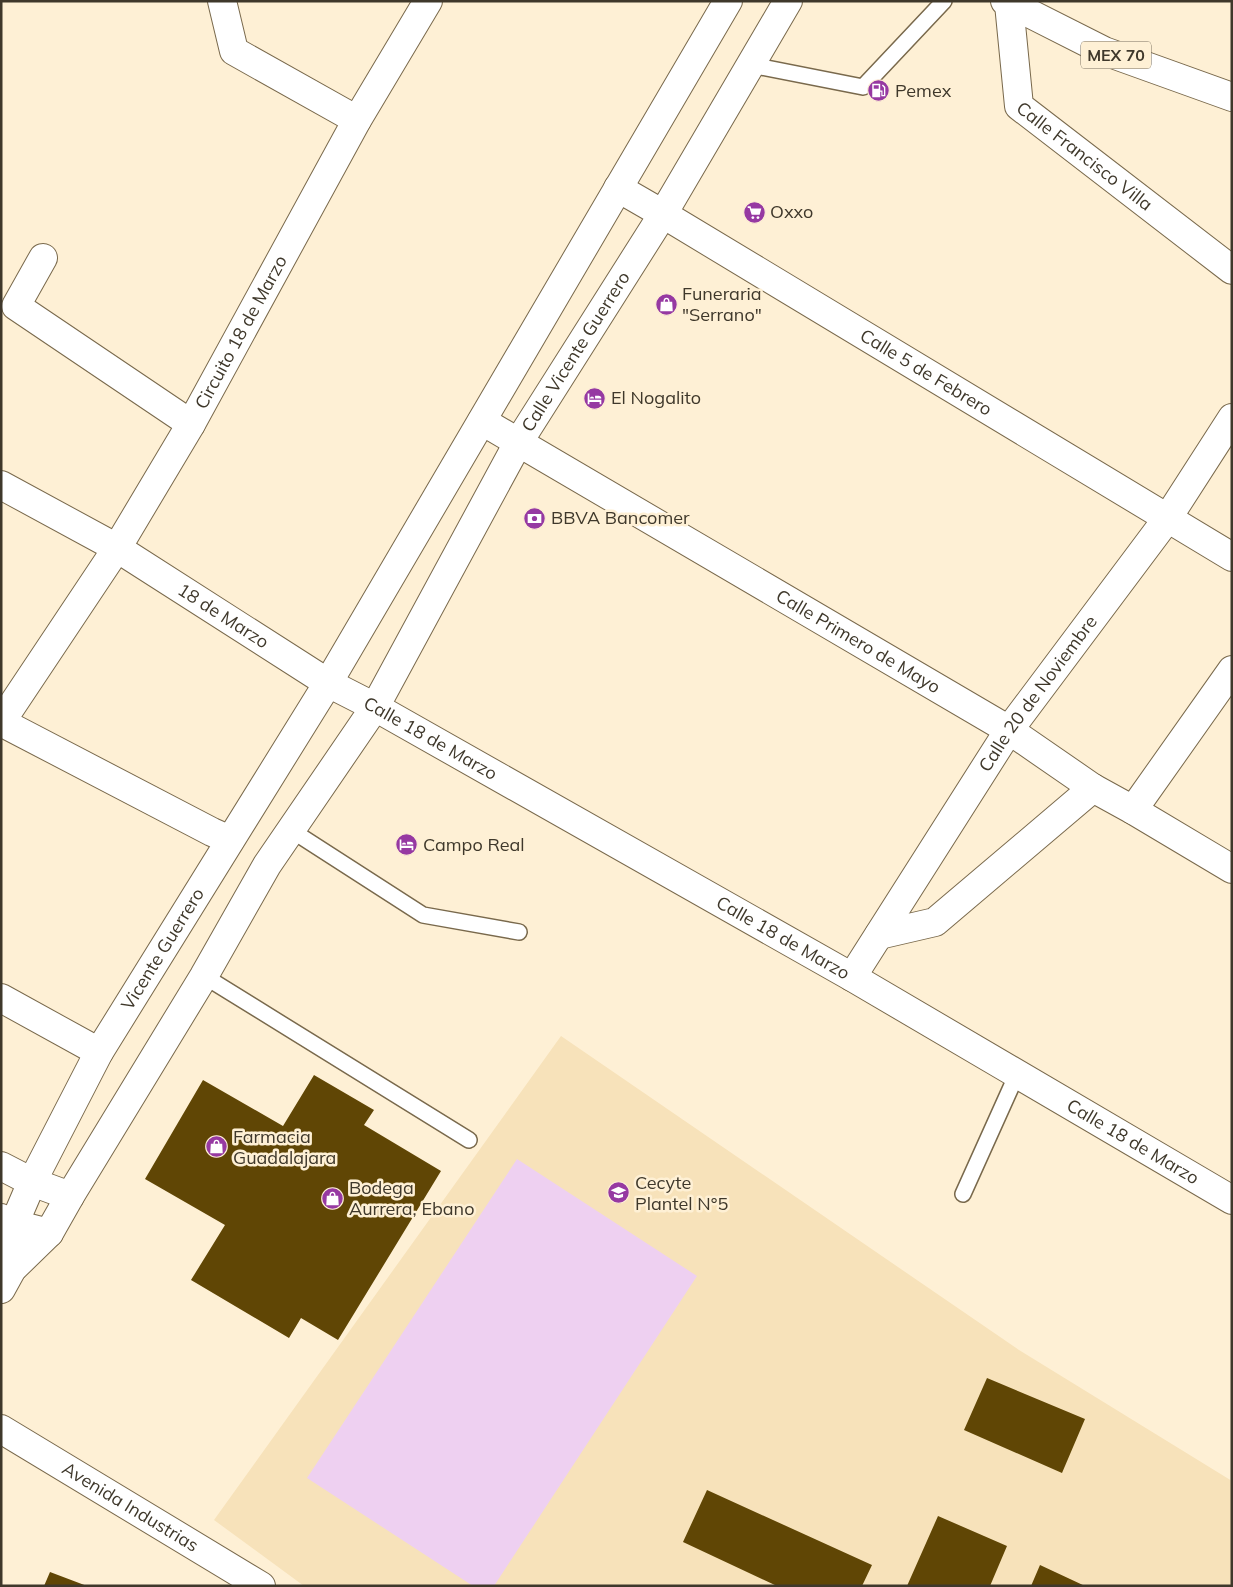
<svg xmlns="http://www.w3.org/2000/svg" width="1233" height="1587" viewBox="0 0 1233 1587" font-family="Mulish,sans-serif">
  <rect width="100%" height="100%" fill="#fef0d5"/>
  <path fill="#f7e2ba" d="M561,1036L1019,1350L1232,1481V1586H304L214,1520Z"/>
  <path fill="#eed0f1" d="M517,1159L697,1276L494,1586H473L307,1478Z"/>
  <path fill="#604605" d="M314,1075L374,1110L364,1125L441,1171L338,1340L301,1318L289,1338L191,1280L225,1225L145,1179L203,1080L283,1126Z
    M987,1378L1085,1419L1062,1473L964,1430Z
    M707,1490L872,1565L862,1586H777L683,1542Z
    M938,1516L1007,1546L990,1586H907Z
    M1040,1565L1085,1586H1031Z
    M50,1572L87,1586H44Z"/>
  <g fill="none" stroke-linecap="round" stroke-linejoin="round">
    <defs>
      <path id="service" d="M751,65L863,87L944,1
        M291,830L423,915L519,932
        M204,976L469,1140
        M963,1194L1017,1074"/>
      <g id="minor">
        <path d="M222,1L234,51L357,120"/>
        <path id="s1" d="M1009,4L1019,106L1232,270"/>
        <path id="s2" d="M618,188L663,214L1232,557"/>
        <path d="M43,258L16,306L191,424"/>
        <path id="s3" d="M482,421L1009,730L1093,788L1133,810L1232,869"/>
        <path id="s4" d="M1,485L117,548L328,683L375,707L852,977L1232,1200"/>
        <path id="s5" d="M1,722L117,548L191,424L357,120L428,1"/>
        <path d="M1,722L212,832L230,840"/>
        <path d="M1133,810L1232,670"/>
        <path d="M879,935L935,922L1093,788"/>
        <path id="s6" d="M852,977L1009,730L1167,519L1232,418"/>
        <path d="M1,998L99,1052"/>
        <path d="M1,1166L32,1182L70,1196"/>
        <path d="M1,1218L14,1224L49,1233"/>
        <path id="s7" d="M1,1429L261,1586"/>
      </g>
      <g id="tertiary">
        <path id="s8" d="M12,1269L14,1224L32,1182L99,1052L328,683L728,1"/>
        <path id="s9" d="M1,1289L12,1269L49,1233L70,1196L204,976L267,865L375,707L518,443L663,214L788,1"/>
      </g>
      <path id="trunk" d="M1005,1L1104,51L1232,97"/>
    </defs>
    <use href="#service" stroke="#79694c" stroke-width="18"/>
    <use href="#minor" stroke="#79694c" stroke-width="30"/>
    <use href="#tertiary" stroke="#79694c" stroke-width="30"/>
    <use href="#trunk" stroke="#79694c" stroke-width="30"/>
    <use href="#service" stroke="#fff" stroke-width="15"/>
    <use href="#minor" stroke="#fff" stroke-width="28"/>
    <use href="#tertiary" stroke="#fff" stroke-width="28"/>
    <use href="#trunk" stroke="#fff" stroke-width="28"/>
  </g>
  <defs>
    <symbol id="fuel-disc" viewBox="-11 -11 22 22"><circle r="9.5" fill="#9639a2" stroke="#fef0d5"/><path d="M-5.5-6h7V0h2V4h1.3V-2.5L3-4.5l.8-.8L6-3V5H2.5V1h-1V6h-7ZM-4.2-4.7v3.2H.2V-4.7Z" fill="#fff"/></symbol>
    <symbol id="supermarket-disc" viewBox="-11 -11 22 22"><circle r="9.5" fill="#9639a2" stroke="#fef0d5"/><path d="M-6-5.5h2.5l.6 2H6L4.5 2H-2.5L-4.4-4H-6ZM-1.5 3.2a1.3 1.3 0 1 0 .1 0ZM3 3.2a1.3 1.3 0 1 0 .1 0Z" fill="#fff"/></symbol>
    <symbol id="shop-disc" viewBox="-11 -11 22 22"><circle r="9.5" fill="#9639a2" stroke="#fef0d5"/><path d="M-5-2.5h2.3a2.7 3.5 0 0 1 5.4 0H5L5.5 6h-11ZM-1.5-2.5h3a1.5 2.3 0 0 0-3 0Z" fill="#fff"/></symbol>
    <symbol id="hotel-disc" viewBox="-11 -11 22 22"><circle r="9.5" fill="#9639a2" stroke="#fef0d5"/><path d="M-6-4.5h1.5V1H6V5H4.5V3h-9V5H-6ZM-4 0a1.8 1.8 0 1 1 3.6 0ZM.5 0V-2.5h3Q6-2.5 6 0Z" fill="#fff"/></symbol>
    <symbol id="bank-disc" viewBox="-11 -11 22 22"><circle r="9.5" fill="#9639a2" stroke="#fef0d5"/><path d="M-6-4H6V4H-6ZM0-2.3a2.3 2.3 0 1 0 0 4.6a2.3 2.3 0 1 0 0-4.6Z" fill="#fff"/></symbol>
    <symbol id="university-disc" viewBox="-11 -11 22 22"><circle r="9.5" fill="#9639a2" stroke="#fef0d5"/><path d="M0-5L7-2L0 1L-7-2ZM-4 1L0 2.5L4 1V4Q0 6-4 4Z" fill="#fff"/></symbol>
  </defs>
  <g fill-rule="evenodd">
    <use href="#fuel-disc" x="866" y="78" width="25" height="25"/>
    <use href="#supermarket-disc" x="742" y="200" width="25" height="25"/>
    <use href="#shop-disc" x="654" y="292" width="25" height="25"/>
    <use href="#hotel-disc" x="582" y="386" width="25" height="25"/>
    <use href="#bank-disc" x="522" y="506" width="25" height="25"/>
    <use href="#hotel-disc" x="394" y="832" width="25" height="25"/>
    <use href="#shop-disc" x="204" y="1134" width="25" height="25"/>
    <use href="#university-disc" x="606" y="1180" width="25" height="25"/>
    <use href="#shop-disc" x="320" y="1186" width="25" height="25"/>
  </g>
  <g text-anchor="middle" stroke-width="5" stroke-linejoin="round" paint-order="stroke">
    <rect fill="#fef0d5" stroke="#786f5e" stroke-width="1" x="1081" y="41.5" width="70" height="27" rx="4"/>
    <g font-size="16" font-weight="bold" fill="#3f382b">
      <text x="1116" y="61">MEX 70</text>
    </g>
    <g font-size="18" fill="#3f382b" stroke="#fef0d5" text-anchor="start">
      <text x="895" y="97">Pemex</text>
      <text x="770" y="218">Oxxo</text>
      <text x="682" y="300">Funeraria<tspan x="682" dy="21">"Serrano"</tspan></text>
      <text x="611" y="404">El Nogalito</text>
      <text x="551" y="524">BBVA Bancomer</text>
      <text x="423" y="851">Campo Real</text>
      <text x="233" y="1143">Farmacia<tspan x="233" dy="21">Guadalajara</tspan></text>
      <text x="635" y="1189">Cecyte<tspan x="635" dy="21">Plantel N°5</tspan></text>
      <text x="349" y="1194">Bodega<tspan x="349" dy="21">Aurrera, Ebano</tspan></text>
    </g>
    <g font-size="18" fill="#3f382b" stroke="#fef0d5">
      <text dy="6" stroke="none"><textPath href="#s1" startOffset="185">Calle Francisco Villa</textPath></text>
      <text dy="6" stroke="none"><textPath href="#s5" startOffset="458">Circuito 18 de Marzo</textPath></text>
      <text dy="6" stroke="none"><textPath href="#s9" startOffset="1102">Calle Vicente Guerrero</textPath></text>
      <text dy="6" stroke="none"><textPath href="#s2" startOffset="359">Calle 5 de Febrero</textPath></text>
      <text dy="6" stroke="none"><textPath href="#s4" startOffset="258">18 de Marzo</textPath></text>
      <text dy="6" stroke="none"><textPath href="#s3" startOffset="436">Calle Primero de Mayo</textPath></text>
      <text dy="6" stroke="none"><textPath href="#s6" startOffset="339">Calle 20 de Noviembre</textPath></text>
      <text dy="6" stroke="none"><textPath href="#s4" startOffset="499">Calle 18 de Marzo</textPath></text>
      <text dy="6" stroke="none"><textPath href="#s4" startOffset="904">Calle 18 de Marzo</textPath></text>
      <text dy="6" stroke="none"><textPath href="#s8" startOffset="358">Vicente Guerrero</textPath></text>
      <text dy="6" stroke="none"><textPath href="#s4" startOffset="1309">Calle 18 de Marzo</textPath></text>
      <text dy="6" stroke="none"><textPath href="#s7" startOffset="151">Avenida Industrias</textPath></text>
    </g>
  </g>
  <rect width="1233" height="1587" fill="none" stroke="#3f382b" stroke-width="5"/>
</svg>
